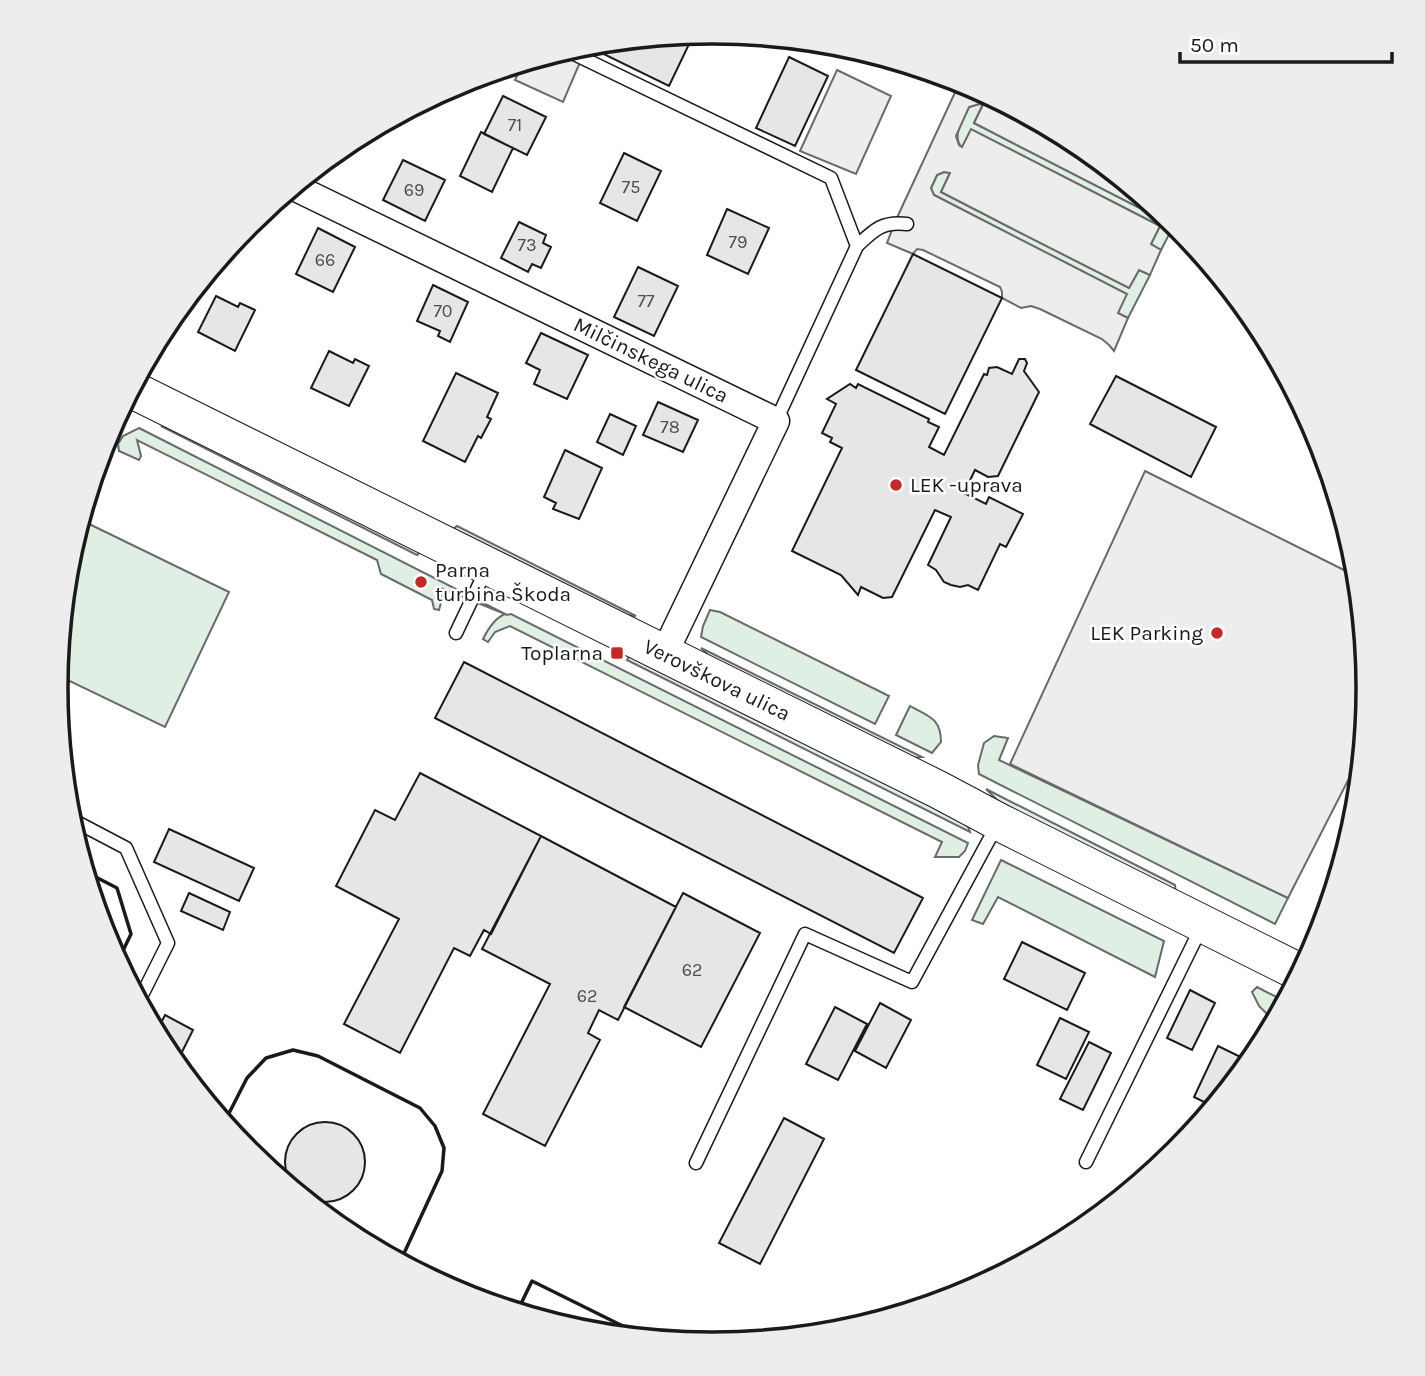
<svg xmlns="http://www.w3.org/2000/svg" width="1425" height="1376" viewBox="0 0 1425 1376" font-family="Karla,sans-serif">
  <rect width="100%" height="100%" fill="#fff"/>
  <path fill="#e0efe3" stroke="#6a6a6a" stroke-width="2" d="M979,104H983L974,123L1163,220L1166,215L1175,223L1161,250L1151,244L1160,226L972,130L962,148C951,135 963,121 969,107Z
    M944,172L950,173L941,192L1129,288L1139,270L1150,275L1128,318L1117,313L1126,294L932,194L931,188L937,175Z
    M161,426L172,427L422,551L417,555Z
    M139,428L507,615L511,614L968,843L965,851L959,857H935L942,842L510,626L495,632L488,642L483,639C488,629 495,618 505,614L441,588L442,599L439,610L434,609L432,600L381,574L377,560L137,440L141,456L139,460L119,451L118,444L123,436Z
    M83,521L229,592L165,727L57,675L69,560L77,533Z
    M457,526L636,616L617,615L449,532Z
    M710,610L720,612L889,696L875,724L701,637L703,626Z
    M701,648L922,757L911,758L711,658Z
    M630,655L967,824L970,832L627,660Z
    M910,706C928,716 941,718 941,742L932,753L896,735Z
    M994,736L1008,738L999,760L1288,898L1275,924L979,774L978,765L984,743Z
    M986,789L1175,885L1176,894L1004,807Z
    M1001,860L1164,941L1155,977L998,897L983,924L972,920Z
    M1257,987L1286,1002L1275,1022L1259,1006L1252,992Z"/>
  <path fill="#ededed" stroke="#6a6a6a" stroke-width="2" d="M583,44L587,46L563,102L515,80L523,63Z
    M837,70L891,96L856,174L800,151Z
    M925,70L964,82L1078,142L1166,215L1163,220L974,123L983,105L979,104L969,107L956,136L959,145L962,147L971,129L1160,226L1151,244L1161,250L1150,275L1139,270L1129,288L1007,226L941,192L950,173L944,172L937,175L931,188L934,195L1127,294L1118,313L1128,318L1114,351L1109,345L1102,339L1040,309L1031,306L1021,308L1002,298V292L1000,287L923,250L917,249L913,254L887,243L895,222L958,86Z
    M1145,471L1358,577L1369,688L1363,751L1288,898L1010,764Z"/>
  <path fill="#e6e6e6" stroke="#1a1a1a" stroke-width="2" d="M680,35L691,40L669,86L583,44Z
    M789,57L828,76L795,146L756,128Z
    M503,96L546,117L527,155L484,134Z
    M481,132L513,148L492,192L460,176Z
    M624,153L661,171L637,221L600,203Z
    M403,160L445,180L425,221L383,200Z
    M727,209L769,228L748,274L707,255Z
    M519,222L546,235L543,243L551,247L541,268L532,264L528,272L501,258Z
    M318,228L355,247L333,292L296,274Z
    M913,254L1002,298L945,414L856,370Z
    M638,267L678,286L654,336L614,317Z
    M433,285L468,302L450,342L438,336L440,331L417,321Z
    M216,296L238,307L240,303L255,310L235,351L198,332Z
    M541,333L588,355L567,399L534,384L540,370L526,363Z
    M329,351L353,363L355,359L369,366L349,406L311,388Z
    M1019,359H1025L1027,363L1024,371L1039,392L998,476L988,477L975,470L964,493L986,504L989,497L1023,514L1006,547L1000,544L978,590L968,585L960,587L951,585L944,582L936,570L928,565L951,517L935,510L892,597L883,598L861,587L858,595L841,575L792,551L842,448L830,442L832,438L822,433L836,404L827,399L850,384L856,388L858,384L929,419L928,422L939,427L929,447L944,455L984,374L987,375L989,368L997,367L1012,374Z
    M456,373L498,393L487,417L491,419L481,438L478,436L465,462L423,441Z
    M1116,376L1216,427L1191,477L1090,424Z
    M658,402L698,420L683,452L643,435Z
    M610,414L636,426L623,455L597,442Z
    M565,450L602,468L579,519L553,509L556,503L544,497Z
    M464,662L923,898L894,953L435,718Z
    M420,773L541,836L491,934L484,930L470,956L454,948L400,1053L344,1024L399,919L336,886L375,810L395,820Z
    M169,829L254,868L239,901L154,862Z
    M541,836L676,907L618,1020L599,1010L588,1033L600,1040L545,1146L483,1114L550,984L482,949Z
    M189,893L230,912L223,930L181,911Z
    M683,893L760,933L701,1047L624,1007Z
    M1022,942L1085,973L1067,1010L1004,979Z
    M1190,990L1215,1003L1192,1050L1167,1038Z
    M880,1003L911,1020L886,1068L855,1051Z
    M835,1007L867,1024L838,1080L806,1064Z
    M165,1015L193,1030L176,1064L166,1052L156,1033Z
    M1060,1018L1089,1032L1066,1079L1037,1065Z
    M1089,1042L1111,1053L1083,1110L1060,1099Z
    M1218,1046L1251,1062L1214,1107L1194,1097Z
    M784,1118L824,1139L760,1264L719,1243Z
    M285 1162a40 40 0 1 1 80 0a40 40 0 1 1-80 0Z
    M466,1287L478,1293L483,1301L461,1294L453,1290Z"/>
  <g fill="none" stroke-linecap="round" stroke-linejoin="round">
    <defs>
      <path id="lane" d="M568,51L831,178L857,246
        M776,421L857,246C874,230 882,221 907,224
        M456,633L486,570
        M69,818L126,848L168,943L139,1001
        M1086,1162L1201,928
        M696,1163L805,934L912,982L997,825"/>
      <path id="street" d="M294,187L776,421L664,654"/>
      <path id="secondary" d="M131,389L939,790L999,822L1301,973"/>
    </defs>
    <use href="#lane" stroke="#1a1a1a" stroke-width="15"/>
    <use href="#street" stroke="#1a1a1a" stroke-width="29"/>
    <use href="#secondary" stroke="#1a1a1a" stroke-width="39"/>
    <use href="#lane" stroke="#fff" stroke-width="12"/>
    <use href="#street" stroke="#fff" stroke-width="26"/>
    <use href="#secondary" stroke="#fff" stroke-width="37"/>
    <path stroke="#1a1a1a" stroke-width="3.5" d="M86,872L117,888L131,934L118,961
      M224,1123L247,1078L266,1058L293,1050L318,1056L420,1108L435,1126L444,1148L442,1171L400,1262
      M517,1312L532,1281L647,1338"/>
  </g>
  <g fill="#c62828" stroke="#fff" stroke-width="2.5">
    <circle cx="896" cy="485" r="7"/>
    <circle cx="421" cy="582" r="7"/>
    <circle cx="1217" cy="633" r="7"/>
    <rect x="610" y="646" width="14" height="14" rx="3.5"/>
  </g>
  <g text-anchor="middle" stroke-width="5" stroke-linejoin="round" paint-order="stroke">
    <g font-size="18" fill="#4d4d4d">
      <text x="515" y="131">71</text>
      <text x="631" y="193">75</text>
      <text x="414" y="196">69</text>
      <text x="738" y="248">79</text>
      <text x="527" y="251">73</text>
      <text x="325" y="266">66</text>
      <text x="646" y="307">77</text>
      <text x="443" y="317">70</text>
      <text x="670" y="433">78</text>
      <text x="692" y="976">62</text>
      <text x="587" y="1002">62</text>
    </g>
    <g font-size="21" fill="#1a1a1a" stroke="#fff">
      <text transform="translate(651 360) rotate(26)" y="7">Milčinskega ulica</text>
      <text transform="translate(717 680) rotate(26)" y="7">Verovškova ulica</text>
    </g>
    <g font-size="21" fill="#1a1a1a" stroke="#fff" text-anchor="start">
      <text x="910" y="492">LEK -uprava</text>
      <text x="435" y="577">Parna<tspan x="435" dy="24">turbina Škoda</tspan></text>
      <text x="1203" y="640" text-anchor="end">LEK Parking</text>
      <text x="603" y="660" text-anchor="end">Toplarna</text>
    </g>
  </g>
  <path d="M0 0H1425V1376H0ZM68 688a644 644 0 1 1 1288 0a644 644 0 1 1-1288 0Z" fill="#ededed" fill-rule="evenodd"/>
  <path fill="none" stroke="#1a1a1a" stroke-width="3.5" d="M68 688a644 644 0 1 1 1288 0a644 644 0 1 1-1288 0Z"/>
  <path d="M1180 52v10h212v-10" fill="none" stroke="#1a1a1a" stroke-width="3.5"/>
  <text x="1190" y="52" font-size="21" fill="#1a1a1a" stroke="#ffffff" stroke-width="5" paint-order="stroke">50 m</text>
</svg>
